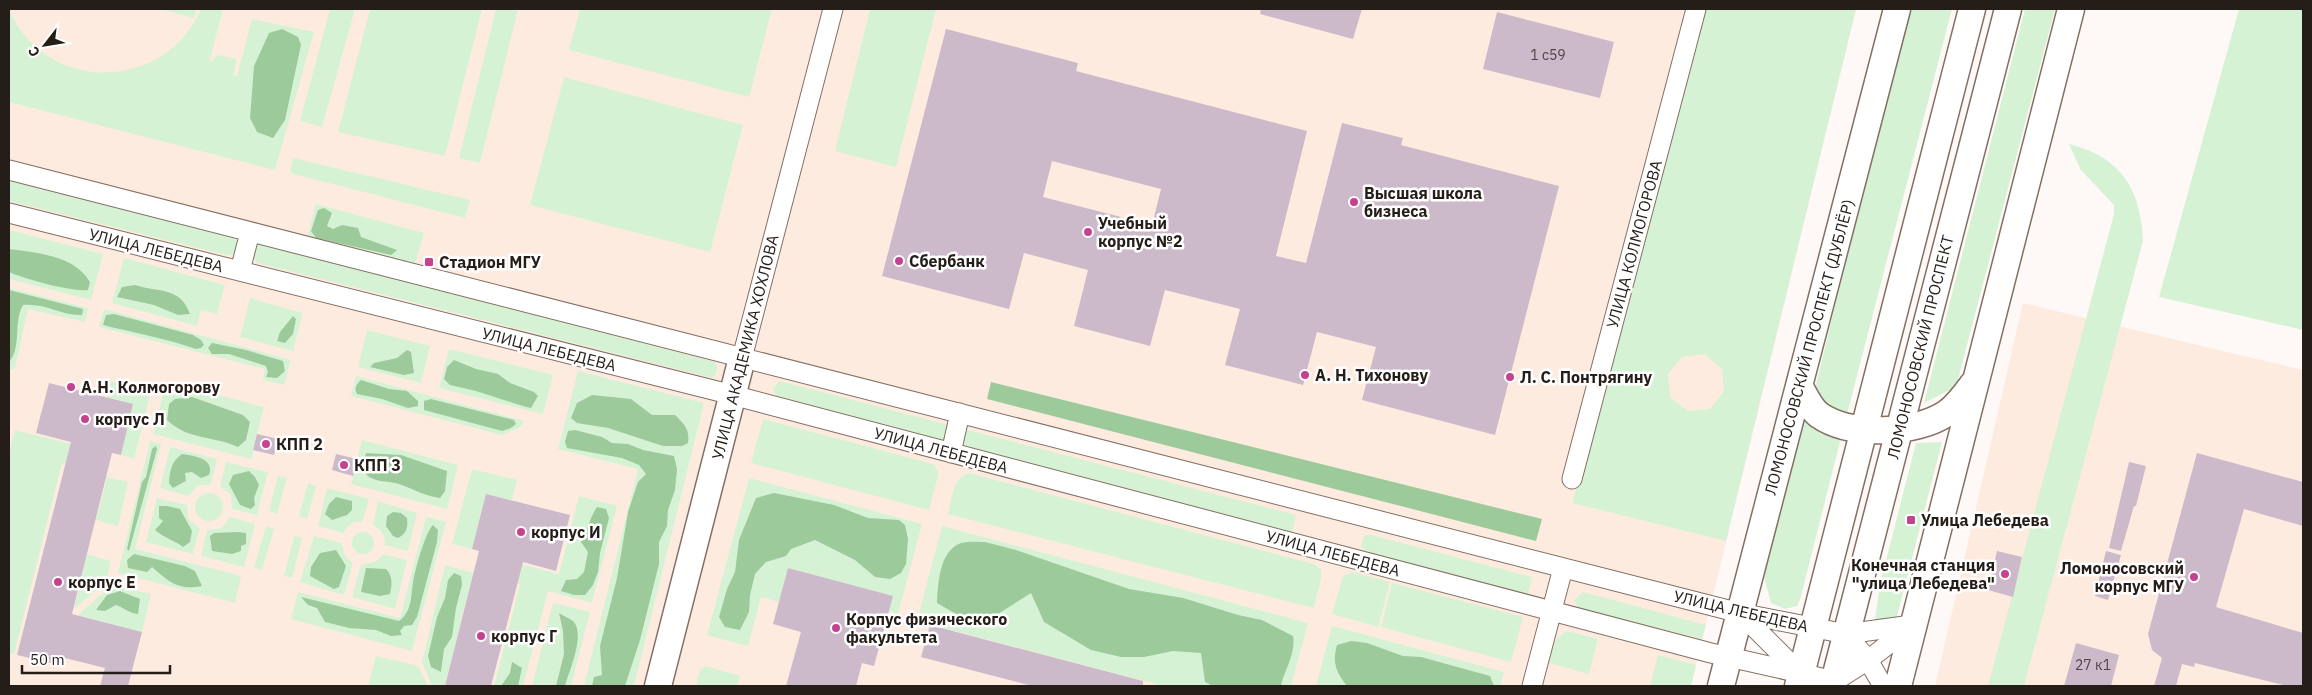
<svg xmlns="http://www.w3.org/2000/svg" width="2312" height="695" viewBox="0 0 2312 695" font-family="'IBM Plex Sans',sans-serif">
  <rect width="100%" height="100%" fill="#fef9f6"/>
  <path fill="#feebe0" d="M9,9H1856L1691,686H9Z
    M2023,303L2303,370V686H1935Z"/>
  <path fill="#d6f2d4" fill-rule="evenodd" d="M9,9C44,94 165,93 201,9H223L209,63L218,55L237,59L233,75L237,76L252,19L314,32L275,170L9,102Z
    M159,9H197L194,18Z
    M330,9H355L322,127L300,121Z
    M370,9H482L445,156L338,132Z
    M496,9H518L480,163L459,158Z
    M580,9H772L749,97L569,50Z
    M870,9H936L896,167L835,151Z
    M1702,9H1856L1726,541L1572,503ZM1705,354L1722,369L1724,391L1710,409L1688,411L1670,397L1668,374L1682,357Z
    M1909,9H1952L1846,418L1813,398L1869,163Z
    M2025,9H2055L1956,387L1924,403Z
    M2239,9H2303V330L2159,297Z
    M564,77L743,125L710,252L530,205Z
    M2069,144C2121,157 2141,189 2143,241L2024,686H1988L2114,214V205L2080,169Z
    M293,158L470,200L465,218L290,173Z
    M9,181L233,237L238,242L236,254L227,255L9,201Z
    M316,204L424,233L415,264L307,238Z
    M9,230L103,254L91,300L9,279Z
    M259,243L715,362C718,368 718,373 712,378L258,263L253,258L254,250Z
    M124,258L225,285L217,314L201,310L197,326L112,303Z
    M9,288L88,308L85,322L28,309L15,368L9,371Z
    M250,298L303,313L293,351L240,337Z
    M104,309L291,360L284,385L263,380L265,369L99,327Z
    M367,330L430,346L421,383L358,367Z
    M449,349L553,375L543,414L439,388Z
    M578,371L704,403L634,686H584L638,469L558,449Z
    M356,376L524,421L521,427L502,435L351,396Z
    M111,381L151,391L134,459L121,455L133,404L107,397Z
    M166,381L264,407L251,459L153,434Z
    M779,381L1296,515L1292,533L778,400L773,389Z
    M1805,414L1841,438L1800,600L1797,606L1785,609L1771,603L1764,577Z
    M763,419L933,464L938,471V476L929,510L751,463Z
    M15,430L79,446L74,466L62,463L14,654L9,653V455Z
    M362,440L458,465L447,509L351,484Z
    M150,441L161,444L135,549L241,576L235,603L118,573Z
    M1942,442L1893,632L1880,639L1873,634L1880,584L1916,443Z
    M170,447L217,459L211,484L197,486L189,496L160,488Z
    M226,462L268,472L257,515L232,509L231,494L220,487Z
    M472,469L517,480L512,500L486,494L472,549L452,544Z
    M969,473L1314,564L1321,570V579L1314,608L948,514C952,499 952,478 969,473Z
    M278,476L287,478L277,514L269,511Z
    M107,477L128,482L118,526L96,520Z
    M749,478L922,524L898,614L889,611L892,596L788,568L779,602L761,597L748,646L707,635Z
    M308,483L316,486L307,519L299,516Z
    M327,488L369,499L362,522C352,521 349,525 343,533L318,526Z
    M195 507a14 14 0 1 1 28 0a14 14 0 1 1-28 0Z
    M579,496L617,506L592,603L548,591L523,686H494L520,584L508,581L512,562L559,574Z
    M157,498L187,505L188,519L200,528L193,554L146,542Z
    M378,501L417,513L408,551L385,545C385,535 381,530 373,525Z
    M230,517L255,524L244,567L201,556L207,530L222,528Z
    M426,517L446,522L412,651L291,619L298,592L400,618Z
    M266,526L274,529L262,570L254,568Z
    M942,526L1308,623L1291,686H1164L917,621Z
    M352 543a11 11 0 1 1 22 0a11 11 0 1 1-22 0Z
    M1366,535H1371L1532,577L1528,595L1367,553L1361,547L1363,538Z
    M294,536L302,538L292,578L284,576Z
    M314,536L341,543L346,557L353,563L344,595L300,582Z
    M87,554L111,561L106,582L74,609Z
    M383,554L407,560L395,609L352,597L361,565L377,561Z
    M445,565L473,573L445,686H432L422,662Z
    M1352,572L1390,582L1378,627L1332,614L1343,576Z
    M1392,583L1523,617L1511,662L1381,627Z
    M112,585L151,594L142,632L78,615Z
    M1583,592L1706,625L1702,639L1578,608L1574,600Z
    M553,603L590,612L571,686H532Z
    M1332,626L1504,672L1500,686H1316Z
    M1567,631L1598,639L1589,674L1549,663C1552,648 1553,639 1567,631Z
    M1658,655L1696,665L1691,686H1650Z
    M376,656L418,666L428,686H368Z
    M706,666L740,676L737,686H696L700,670Z"/>
  <path fill="#9cca9b" d="M282,29L298,37L301,45L285,120L273,138L257,132L250,118L254,66L269,33Z
    M324,208L332,213L327,226L333,229L342,225L358,228L361,237L397,250L391,255L316,238L311,231L318,210Z
    M9,249C37,253 74,255 90,282L88,290C72,292 24,279 9,272Z
    M135,285C159,293 180,286 190,314L178,315L154,305L117,297L122,287Z
    M9,290L83,309L82,315C61,316 47,303 23,305C13,322 22,347 9,362Z
    M114,314L193,335L201,340L204,345L201,348L196,349C165,338 135,333 103,325L106,315Z
    M293,316L296,319L293,334L285,343L277,341L280,332Z
    M212,343L246,350L283,361L285,371L277,378L266,377L268,372L266,366L229,354H212L208,348Z
    M407,350L411,352L414,373L404,375L370,367L374,363L397,358Z
    M454,360L476,369L498,374L510,383L534,392L538,396L531,408L526,407L476,391L450,385L444,379L447,367Z
    M361,380L389,389L407,391L418,401V406L408,408L382,399L357,394C354,388 356,384 361,380Z
    M991,382L1542,519L1536,541L987,399Z
    M592,395L631,399L652,415H675C684,424 690,429 688,443L682,446H663L608,428L577,423L571,418L577,403Z
    M192,397L243,415L250,422L246,440L238,447C212,435 190,441 167,420L169,404L175,399Z
    M431,399L514,420L516,424L511,428L502,431L424,410V401Z
    M575,430L602,437L612,443L628,444L643,450L674,456L677,469L675,490L668,510L667,526L659,542V564L640,640L625,686H592L594,677L602,675L600,646L617,578L628,512L638,482L646,474L639,465L622,458L567,448L565,442L568,431Z
    M156,446L157,449L129,551L127,549L142,482L146,477L152,449Z
    M366,453L401,455L447,471L445,491L440,498C425,496 415,490 402,485C386,479 372,485 362,469Z
    M182,454C194,456 215,458 209,475L201,478L192,472L185,473L186,481L173,488L169,483C170,470 171,462 182,454Z
    M249,471L255,477L259,485L254,498L255,505L251,509L240,505L229,484L233,475Z
    M774,493L834,505L868,518L899,520L905,525L908,539L906,564L901,573L890,579L875,577L855,560L815,540L791,549L786,556L766,562L755,574L750,595L749,612L740,630L725,627L719,617L727,589L735,572L739,540L756,498Z
    M336,497L352,501V510L347,515L332,520L325,514L329,504Z
    M159,506H167L180,509L192,531L190,542L183,547C174,540 164,538 155,530L163,521L159,518Z
    M597,507L606,509L609,518L600,553L598,572L593,585L585,595H574L561,591L566,580L577,579L584,572L588,552L581,542C588,530 589,519 597,507Z
    M393,512L401,513L407,518C408,527 407,533 398,538L393,536L386,526L387,516Z
    M433,525L438,530L437,542L417,617L412,625L404,626L400,631L402,635L391,636L376,630L349,628L325,622L317,608L308,605L301,597L399,621C412,612 411,596 413,582C415,570 425,533 433,525Z
    M238,532L246,533V544L241,546V551L232,554L212,551L210,536L214,533Z
    M985,542L1016,550L1129,589L1183,598L1238,615L1262,620L1293,636C1296,653 1285,669 1281,685L1213,686L1205,682L1201,653L1173,651L1144,657H1121L1091,650L1044,622L1031,593L987,621L963,618L937,603C938,584 939,551 961,543C968,541 978,542 985,542Z
    M336,550L346,566L339,587L334,589L310,576L311,567L320,553Z
    M134,554L185,566L195,571L202,586C178,591 168,581 152,567L147,572L128,568L127,560Z
    M366,568L386,569C393,576 392,584 390,594L380,596L361,592Z
    M454,573L461,576L462,585L456,608L452,637L444,649L441,672L431,667L428,656L437,617L445,598L448,580Z
    M120,591L140,599L138,614C128,613 125,608 116,605L105,611L96,610L107,595Z
    M559,613C563,616 569,618 573,621C586,634 569,671 565,686H556L564,654L563,631Z
    M1351,641L1367,643L1403,656L1421,657L1490,676L1494,686H1347C1336,672 1332,663 1337,645Z
    M512,662L522,668L518,686H501L510,673Z"/>
  <path fill="#ccbacb" fill-rule="evenodd" d="M1261,9H1362L1353,39L1260,14Z
    M1497,12L1614,42L1600,98L1483,69Z
    M946,29L1078,63L1076,71L1307,131L1276,256L1306,263L1342,123L1403,138L1401,145L1559,186L1495,435L1362,400L1376,347L1317,332L1303,385L1225,365L1240,309L1165,290L1150,346L1074,326L1088,270L1024,253L1009,309L882,276ZM1052,161L1161,189L1152,225L1043,197Z
    M49,383L133,404L121,455L112,453L72,614L142,632L128,686H100L105,668L61,657L59,665L17,655L71,442L36,433Z
    M257,434L278,439L274,455L253,450Z
    M2197,453L2303,482V526L2244,509L2216,607L2303,633V686H2287L2195,663L2194,667L2182,664L2176,686H2154L2162,658L2152,650L2148,634Z
    M336,454L357,459L353,476L332,470Z
    M2129,462L2146,466L2136,506H2134L2121,551L2109,548Z
    M486,494L570,515L556,571L523,562L491,686H445L479,551L472,549Z
    M1997,551L2022,557L2013,597L1988,590Z
    M2106,551L2121,555L2108,600L2095,596Z
    M788,568L893,596L874,666L862,663L856,686H786L801,632L773,624Z
    M930,625L1143,681V686H1032L921,657Z
    M2076,643L2119,655L2111,686H2064Z"/>
  <g fill="none" stroke-linecap="round" stroke-linejoin="round">
    <defs>
      <path id="street" d="M9,170L1740,613L1846,634L1912,625
        M9,213L721,392L1711,653L1835,681L1868,660L1913,625
        M240,271L250,232
        M742,358L833,9
        M951,453L960,413
        M1572,479L1696,9
        M1740,613L1801,674
        M1846,634L1868,660L1883,686
        M1532,686L1563,568"/>
      <path id="secondary" d="M1800,387C1805,396 1810,408 1819,415C1851,437 1916,434 1947,413C1958,405 1965,395 1973,384
        M658,686L742,358
        M1721,686L1897,9
        M1798,686L1972,9
        M1833,686L2008,9
        M1898,686L2071,9"/>
    </defs>
    <use href="#street" stroke="#846f63" stroke-width="21"/>
    <use href="#secondary" stroke="#846f63" stroke-width="29"/>
    <use href="#street" stroke="#fff" stroke-width="19"/>
    <use href="#secondary" stroke="#fff" stroke-width="26"/>
  </g>
  <g fill="#c3438e" stroke="#fff" stroke-width="2">
    <circle cx="1354" cy="202" r="5"/>
    <circle cx="1088" cy="232" r="5"/>
    <circle cx="899" cy="261" r="5"/>
    <rect x="424" y="257" width="10" height="10" rx="2.5"/>
    <circle cx="1305" cy="375" r="5"/>
    <circle cx="1510" cy="377" r="5"/>
    <circle cx="71" cy="387" r="5"/>
    <circle cx="85" cy="419" r="5"/>
    <circle cx="266" cy="444" r="5"/>
    <circle cx="344" cy="465" r="5"/>
    <rect x="1906" y="515" width="10" height="10" rx="2.5"/>
    <circle cx="521" cy="532" r="5"/>
    <circle cx="2005" cy="574" r="5"/>
    <circle cx="2194" cy="577" r="5"/>
    <circle cx="58" cy="582" r="5"/>
    <circle cx="836" cy="628" r="5"/>
    <circle cx="481" cy="636" r="5"/>
  </g>
  <g text-anchor="middle" stroke-width="5" stroke-linejoin="round" paint-order="stroke">
    <g font-size="14" fill="#4f4445">
      <text x="1548" y="60">1 с59</text>
      <text x="2093" y="670">27 к1</text>
    </g>
    <g font-size="16" font-weight="bold" fill="#251d18" stroke="#fff" text-anchor="start">
      <text x="1364" y="199">Высшая школа<tspan x="1364" dy="18">бизнеса</tspan></text>
      <text x="1098" y="229">Учебный<tspan x="1098" dy="18">корпус №2</tspan></text>
      <text x="909" y="267">Сбербанк</text>
      <text x="439" y="268">Стадион МГУ</text>
      <text x="1315" y="381">А. Н. Тихонову</text>
      <text x="1520" y="383">Л. С. Понтрягину</text>
      <text x="81" y="393">А.Н. Колмогорову</text>
      <text x="95" y="425">корпус Л</text>
      <text x="276" y="450">КПП 2</text>
      <text x="354" y="471">КПП 3</text>
      <text x="1921" y="526">Улица Лебедева</text>
      <text x="531" y="538">корпус И</text>
      <text x="1995" y="571" text-anchor="end">Конечная станция<tspan x="1995" dy="18">"улица Лебедева"</tspan></text>
      <text x="2184" y="574" text-anchor="end">Ломоносовский<tspan x="2184" dy="18">корпус МГУ</tspan></text>
      <text x="68" y="588">корпус Е</text>
      <text x="846" y="625">Корпус физического<tspan x="846" dy="18">факультета</tspan></text>
      <text x="491" y="642">корпус Г</text>
    </g>
    <g font-size="16" fill="#251d18" stroke="#fff">
      <text transform="translate(1634 244) rotate(-75)" y="6">УЛИЦА КОЛМОГОРОВА</text>
      <text transform="translate(156 250) rotate(14)" y="6">УЛИЦА ЛЕБЕДЕВА</text>
      <text transform="translate(745 347) rotate(-76)" y="6">УЛИЦА АКАДЕМИКА ХОХЛОВА</text>
      <text transform="translate(1809 347) rotate(-75)" y="6">ЛОМОНОСОВСКИЙ ПРОСПЕКТ (ДУБЛЁР)</text>
      <text transform="translate(1920 347) rotate(-76)" y="6">ЛОМОНОСОВСКИЙ ПРОСПЕКТ</text>
      <text transform="translate(549 349) rotate(14)" y="6">УЛИЦА ЛЕБЕДЕВА</text>
      <text transform="translate(941 450) rotate(15)" y="6">УЛИЦА ЛЕБЕДЕВА</text>
      <text transform="translate(1333 553) rotate(15)" y="6">УЛИЦА ЛЕБЕДЕВА</text>
      <text transform="translate(1741 611) rotate(13)" y="6">УЛИЦА ЛЕБЕДЕВА</text>
    </g>
  </g>
  <rect width="2312" height="695" fill="none" stroke="#251d18" stroke-width="20"/>
  <g transform="translate(45 45) rotate(239)" stroke="#ffffff" stroke-width="4" paint-order="stroke">
  <path d="M0-4L9 19L0 12L-9 19Z" fill="#251d18"/>
  <text y="-8" font-size="14" font-weight="bold" text-anchor="middle" fill="#251d18">С</text>
  </g>
  <path d="M22 665v8h148v-8" fill="none" stroke="#251d18" stroke-width="2.5"/>
  <text x="30" y="665" font-size="15" fill="#251d18" stroke="#ffffff" stroke-width="4" paint-order="stroke">50 m</text>
</svg>
